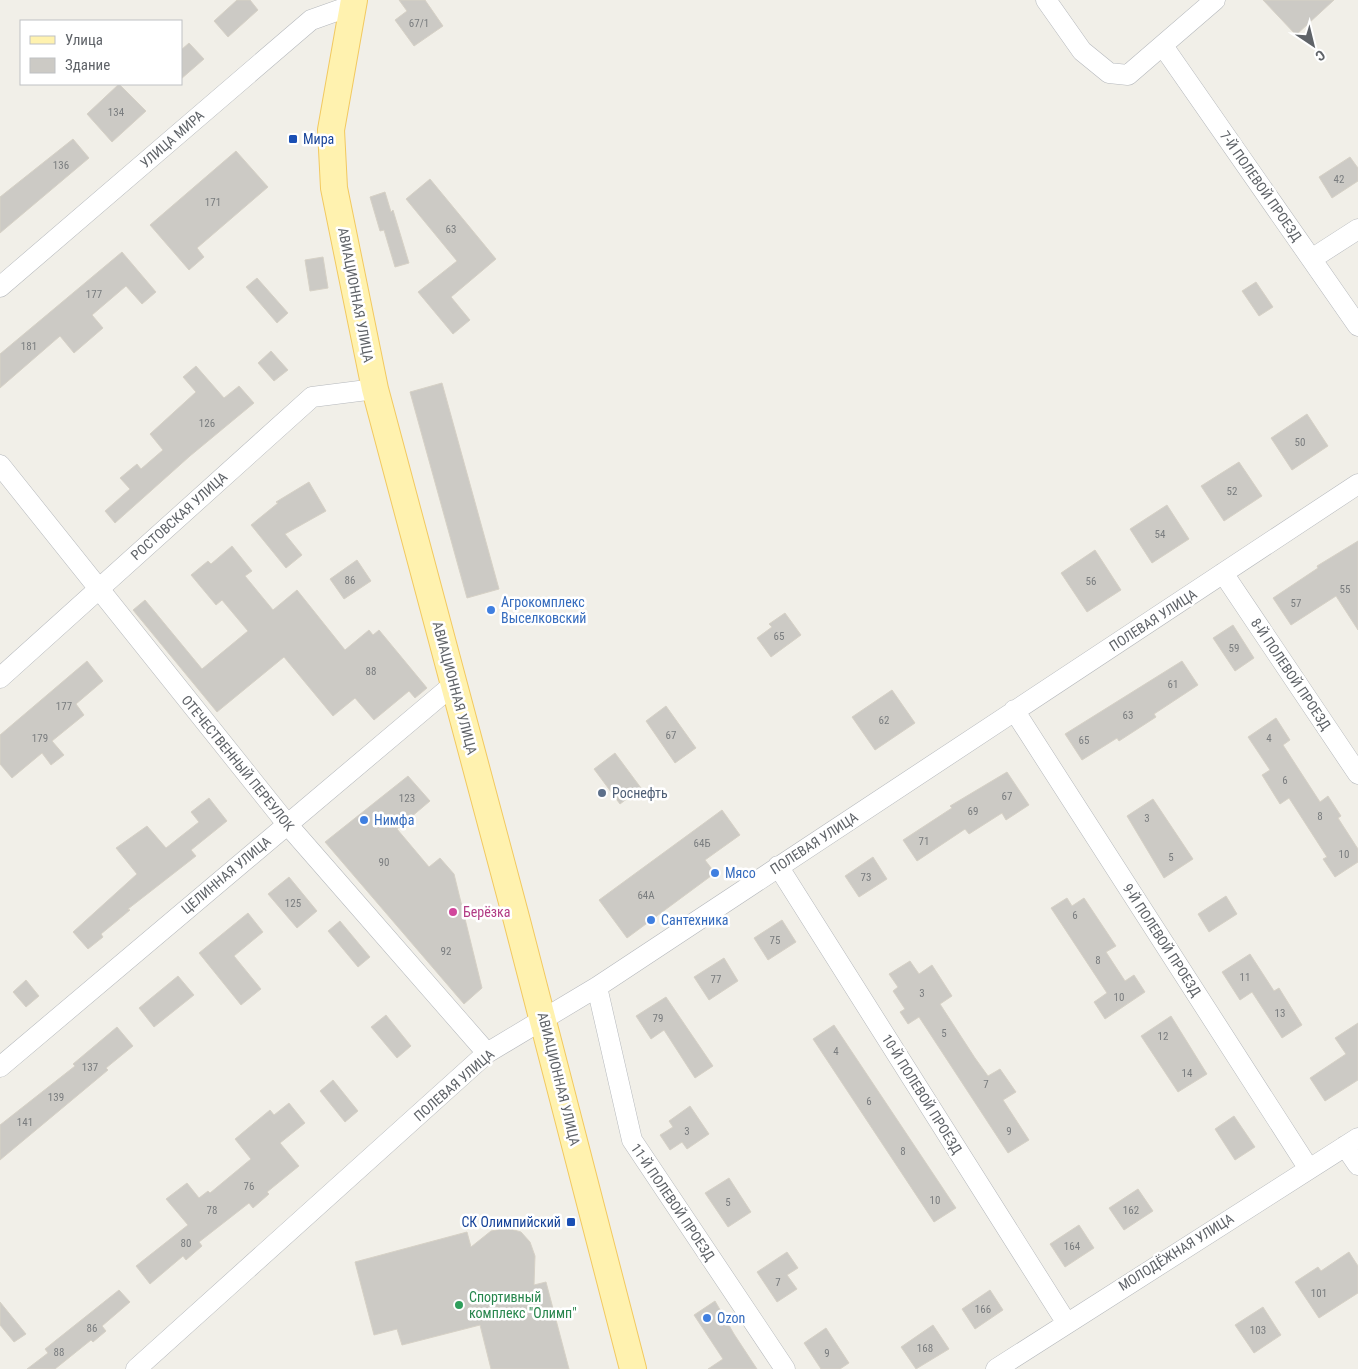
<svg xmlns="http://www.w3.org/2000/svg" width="1358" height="1369" viewBox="0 0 1358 1369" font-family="'Roboto Condensed',sans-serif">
  <rect width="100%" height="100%" fill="#f1efe8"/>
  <path fill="#cccac5" stroke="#d6d1c6" d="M237,0H250L258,10L228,37L214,21Z
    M399,0H425L443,26L414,46L395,20L407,11Z
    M1263,0H1334L1296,35Z
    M189,43L204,59L181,79V50Z
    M119,84L146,111L112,142L87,114Z
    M73,139L89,158L0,233V197Z
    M236,151L268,187L197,248L204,257L189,270L150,225Z
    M1350,157L1358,168V181L1332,198L1319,177Z
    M430,179L496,259L451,297L470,320L453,334L418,292L457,261L406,199Z
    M385,192L391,212L393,210L409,263L395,267L384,230L380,231L370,197Z
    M122,252L156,292L142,304L126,286L92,315L103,328L74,353L60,336L0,388V354Z
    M323,257L328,288L310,291L305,260Z
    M257,278L288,313L277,323L246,287Z
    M1256,282L1273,307L1259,316L1242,291Z
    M271,351L288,370L274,381L258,363Z
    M196,366L224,398L239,386L254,403L190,456L115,523L105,511L130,489L120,478L137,464L141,469L163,450L150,434L196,392L183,377Z
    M442,383L499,589L467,598L410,392Z
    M1307,414L1328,446L1292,470L1271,438Z
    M1239,462L1262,496L1224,521L1201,486Z
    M309,482L326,511L285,534L302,555L286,568L251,525L278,503L276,502Z
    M1167,505L1189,539L1152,563L1130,529Z
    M1358,541V630L1336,596L1291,625L1273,598L1318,568L1317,566Z
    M232,546L252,571L245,576L273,610L297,590L345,650L369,630L373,635L379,630L427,688L415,698L409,691L374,720L355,698L333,716L284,657L217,712L133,610L145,600L202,669L248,631L222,600L216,605L191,575L208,561L211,564Z
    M1095,550L1121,590L1087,612L1061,573Z
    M357,560L371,581L344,599L330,579Z
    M785,613L801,635L771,657L757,638L772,627L769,624Z
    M1233,625L1254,658L1235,671L1213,638Z
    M87,661L103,681L76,704L84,715L52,741L64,755L51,765L42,753L12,778L0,764V735Z
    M1182,661L1198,685L1154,714L1156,717L1119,741L1117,738L1082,760L1065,734Z
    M892,690L915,723L875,750L852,717Z
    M666,706L696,748L675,763L646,721Z
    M1276,718L1290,740L1283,745L1320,802L1328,796L1341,816L1338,818L1358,849V862L1335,877L1323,859L1327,857L1289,798L1280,804L1262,775L1270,770L1248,737Z
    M615,753L641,788L620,804L594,769Z
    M1007,772L1029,805L1006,820L1002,813L969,834L965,829L917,861L903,840L952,808L950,806Z
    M408,776L430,801L397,829L429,867L440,858L454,874L482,988L464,1004L325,842Z
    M209,798L227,821L191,850L196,856L128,909L130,910L101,934L103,937L88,949L73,932L137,874L116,848L147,826L166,848L199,822L191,812Z
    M1153,799L1193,859L1164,878L1127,816Z
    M722,810L740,835L705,860L715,873L627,938L599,900Z
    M873,857L887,879L859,897L845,876Z
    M289,877L317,911L297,928L268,894Z
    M1226,896L1237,914L1209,932L1198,914Z
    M1067,898L1072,906L1084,898L1116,946L1106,952L1125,981L1134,975L1145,992L1105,1019L1094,1002L1107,993L1051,908Z
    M248,913L263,932L234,956L261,989L241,1005L199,953Z
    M782,920L796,942L768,960L754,938Z
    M340,921L370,957L358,967L328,931Z
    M1250,954L1274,991L1279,988L1302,1025L1282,1038L1252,992L1240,1000L1222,972Z
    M724,958L738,981L709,1000L694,977Z
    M910,961L919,974L932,965L952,996L940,1004L975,1058L988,1076L1000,1069L1016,1092L1003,1100L1029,1140L1008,1153L919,1017L908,1024L900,1012L905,1009L893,991L898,987L889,974Z
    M178,976L194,995L154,1027L139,1008Z
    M26,980L39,996L26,1007L13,992Z
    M666,997L713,1066L695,1078L664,1030L651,1039L636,1016Z
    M386,1015L411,1046L397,1058L371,1027Z
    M1171,1016L1207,1074L1178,1092L1141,1036Z
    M1358,1023V1080L1325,1101L1310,1078L1346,1054L1335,1038Z
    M834,1025L956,1208L934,1222L813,1039Z
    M117,1027L133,1046L106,1068L108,1070L0,1160V1125L75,1066L73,1064Z
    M333,1080L358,1111L345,1122L320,1091Z
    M289,1103L305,1123L280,1143L299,1166L267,1192L269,1194L253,1208L249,1203L199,1242L202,1246L186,1260L183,1256L150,1284L136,1266L188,1225L166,1199L187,1183L199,1198L208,1191L210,1193L251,1159L235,1139L270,1110L274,1115Z
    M690,1106L709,1134L687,1149L682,1142L670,1150L660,1135L673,1127L669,1121Z
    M1234,1116L1255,1147L1235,1160L1215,1129Z
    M729,1178L751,1212L728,1227L705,1193Z
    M1138,1189L1153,1211L1124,1230L1109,1208Z
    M1079,1225L1094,1248L1065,1267L1050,1244Z
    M507,1228L521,1232L530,1242L535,1256L534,1285L546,1282L569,1369H491L480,1325L402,1345L397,1329L374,1335L355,1262L467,1232L471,1247L491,1231Z
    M787,1252L798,1268L787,1275L797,1289L777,1302L757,1272Z
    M1349,1252L1358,1266V1293L1319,1318L1295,1282L1318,1267L1321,1271Z
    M119,1290L130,1302L102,1326L106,1331L93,1342L91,1340L55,1369H27L48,1353L45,1349Z
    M990,1290L1003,1310L975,1329L962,1309Z
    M715,1301L734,1334L757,1369H708L723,1359L694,1315Z
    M0,1302L26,1334L14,1342L0,1325Z
    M1263,1307L1281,1335L1254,1353L1235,1325Z
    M933,1325L949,1349L916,1369L901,1347Z
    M826,1328L849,1363L840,1369H821L804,1343Z"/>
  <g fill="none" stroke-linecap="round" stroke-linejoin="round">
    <defs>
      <path id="minor" d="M1046,0L1082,51L1109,73L1128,75L1215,0
        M1163,46L1358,326
        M1313,258L1358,229
        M0,287L311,20L353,5
        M0,465L287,824L487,1053
        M1223,573L1358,774
        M0,678L312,397L375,389
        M1014,710L1309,1169
        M778,866L1066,1322
        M597,987L632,1140L785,1369
        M0,1067L454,684
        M1345,1146L1358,1165
        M136,1369L487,1053L597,987L1358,484
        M996,1369L1358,1138"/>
      <path id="major" d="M354,0L331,130L334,188L375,389L517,921L633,1369"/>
    </defs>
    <use href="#minor" stroke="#b5b8bc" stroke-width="21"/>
    <use href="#major" stroke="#f2c960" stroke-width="28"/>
    <use href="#minor" stroke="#fff" stroke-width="20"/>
    <use href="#major" stroke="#fff2af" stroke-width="26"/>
  </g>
  <g fill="#1a4fb4" stroke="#fff" stroke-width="2">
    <rect x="288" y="134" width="10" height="10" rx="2.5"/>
    <rect x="566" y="1217" width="10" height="10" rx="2.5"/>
  </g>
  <g fill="#3f7fe0" stroke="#fff" stroke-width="2">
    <circle cx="491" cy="610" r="5"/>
    <circle cx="364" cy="820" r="5"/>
    <circle cx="715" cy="873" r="5"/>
    <circle cx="651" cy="920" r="5"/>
    <circle cx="707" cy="1318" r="5"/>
  </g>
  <circle fill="#5c6f8a" stroke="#fff" stroke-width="2" cx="602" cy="793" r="5"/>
  <circle fill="#d1479c" stroke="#fff" stroke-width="2" cx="453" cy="912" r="5"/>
  <circle fill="#2e9e5b" stroke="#fff" stroke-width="2" cx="459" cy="1305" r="5"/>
  <g text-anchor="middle" stroke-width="5" stroke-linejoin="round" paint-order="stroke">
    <g font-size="11" fill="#7a7d7f">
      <text x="419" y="27">67/1</text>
      <text x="116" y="116">134</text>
      <text x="61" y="169">136</text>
      <text x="1339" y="183">42</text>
      <text x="213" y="206">171</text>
      <text x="451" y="233">63</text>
      <text x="94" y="298">177</text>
      <text x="29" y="350">181</text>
      <text x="207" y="427">126</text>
      <text x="1300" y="446">50</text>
      <text x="1232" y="495">52</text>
      <text x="1160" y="538">54</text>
      <text x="350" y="584">86</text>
      <text x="1091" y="585">56</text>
      <text x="1345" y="593">55</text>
      <text x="1296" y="607">57</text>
      <text x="779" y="640">65</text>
      <text x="1234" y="652">59</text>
      <text x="371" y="675">88</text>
      <text x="1173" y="688">61</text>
      <text x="64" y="710">177</text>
      <text x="1128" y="719">63</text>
      <text x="884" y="724">62</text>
      <text x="671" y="739">67</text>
      <text x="40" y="742">179</text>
      <text x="1269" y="742">4</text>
      <text x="1084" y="744">65</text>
      <text x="1285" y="784">6</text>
      <text x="1007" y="800">67</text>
      <text x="407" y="802">123</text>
      <text x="973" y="815">69</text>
      <text x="1320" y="820">8</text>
      <text x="1147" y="822">3</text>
      <text x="924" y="845">71</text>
      <text x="702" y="847">64Б</text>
      <text x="1344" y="858">10</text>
      <text x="1171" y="861">5</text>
      <text x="384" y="866">90</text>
      <text x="866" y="881">73</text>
      <text x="646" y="899">64А</text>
      <text x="293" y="907">125</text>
      <text x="1075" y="919">6</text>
      <text x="775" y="944">75</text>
      <text x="446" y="955">92</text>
      <text x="1098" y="964">8</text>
      <text x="1245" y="981">11</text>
      <text x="716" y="983">77</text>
      <text x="922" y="997">3</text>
      <text x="1119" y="1001">10</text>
      <text x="1280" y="1017">13</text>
      <text x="658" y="1022">79</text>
      <text x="944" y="1037">5</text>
      <text x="1163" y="1040">12</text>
      <text x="836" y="1055">4</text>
      <text x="90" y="1071">137</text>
      <text x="1187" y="1077">14</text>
      <text x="986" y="1088">7</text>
      <text x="56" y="1101">139</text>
      <text x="869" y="1105">6</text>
      <text x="25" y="1126">141</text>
      <text x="687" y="1135">3</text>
      <text x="1009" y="1135">9</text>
      <text x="903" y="1155">8</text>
      <text x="249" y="1190">76</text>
      <text x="935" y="1204">10</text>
      <text x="728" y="1206">5</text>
      <text x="212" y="1214">78</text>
      <text x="1131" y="1214">162</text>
      <text x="186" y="1247">80</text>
      <text x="1072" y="1250">164</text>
      <text x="778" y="1286">7</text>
      <text x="1319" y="1297">101</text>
      <text x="983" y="1313">166</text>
      <text x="92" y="1332">86</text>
      <text x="1258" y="1334">103</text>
      <text x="925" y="1352">168</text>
      <text x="59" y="1356">88</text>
      <text x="827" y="1357">9</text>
    </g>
    <g font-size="14" fill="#5f6368" stroke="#fff">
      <text transform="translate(172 139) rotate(-41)" y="5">УЛИЦА МИРА</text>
      <text transform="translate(1261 186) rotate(55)" y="5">7-Й ПОЛЕВОЙ ПРОЕЗД</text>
      <text transform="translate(356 295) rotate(79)" y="5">АВИАЦИОННАЯ УЛИЦА</text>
      <text transform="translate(179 516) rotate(-42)" y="5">РОСТОВСКАЯ УЛИЦА</text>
      <text transform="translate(1153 620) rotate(-33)" y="5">ПОЛЕВАЯ УЛИЦА</text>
      <text transform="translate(1291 674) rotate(56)" y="5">8-Й ПОЛЕВОЙ ПРОЕЗД</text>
      <text transform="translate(455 688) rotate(75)" y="5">АВИАЦИОННАЯ УЛИЦА</text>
      <text transform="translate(238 763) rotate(51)" y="5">ОТЕЧЕСТВЕННЫЙ ПЕРЕУЛОК</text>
      <text transform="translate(814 843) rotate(-33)" y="5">ПОЛЕВАЯ УЛИЦА</text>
      <text transform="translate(226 875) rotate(-40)" y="5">ЦЕЛИННАЯ УЛИЦА</text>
      <text transform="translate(1162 940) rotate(57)" y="5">9-Й ПОЛЕВОЙ ПРОЕЗД</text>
      <text transform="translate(559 1079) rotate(76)" y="5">АВИАЦИОННАЯ УЛИЦА</text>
      <text transform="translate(454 1085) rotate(-41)" y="5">ПОЛЕВАЯ УЛИЦА</text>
      <text transform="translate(922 1094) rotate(58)" y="5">10-Й ПОЛЕВОЙ ПРОЕЗД</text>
      <text transform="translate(673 1202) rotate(56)" y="5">11-Й ПОЛЕВОЙ ПРОЕЗД</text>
      <text transform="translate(1176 1252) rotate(-32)" y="5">МОЛОДЁЖНАЯ УЛИЦА</text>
    </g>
    <g font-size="14" fill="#164399" stroke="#fff" text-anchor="start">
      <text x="303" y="144">Мира</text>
      <text x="561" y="1227" text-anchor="end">СК Олимпийский</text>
    </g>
    <g font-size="14" fill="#366cbe" stroke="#fff" text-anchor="start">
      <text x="501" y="607">Агрокомплекс<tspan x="501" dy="16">Выселковский</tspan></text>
      <text x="374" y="825">Нимфа</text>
      <text x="725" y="878">Мясо</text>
      <text x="661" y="925">Сантехника</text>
      <text x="717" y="1323">Ozon</text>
    </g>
    <g font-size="14" fill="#4e5e75" stroke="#fff" text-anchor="start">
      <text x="612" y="798">Роснефть</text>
    </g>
    <g font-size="14" fill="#b23c85" stroke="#fff" text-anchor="start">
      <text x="463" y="917">Берёзка</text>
    </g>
    <g font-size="14" fill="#27864d" stroke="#fff" text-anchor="start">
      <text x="469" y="1302">Спортивный<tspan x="469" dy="16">комплекс "Олимп"</tspan></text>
    </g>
  </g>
  <rect x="20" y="20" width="162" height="65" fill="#ffffff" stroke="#bfc1c3"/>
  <rect x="30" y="36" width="25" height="8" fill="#fff2af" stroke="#bfc1c3"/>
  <text x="65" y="45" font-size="15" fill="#5f6368">Улица</text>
  <rect x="30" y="58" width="25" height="15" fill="#cccac5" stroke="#bfc1c3"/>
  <text x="65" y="70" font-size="15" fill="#5f6368">Здание</text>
  <g transform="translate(1313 45) rotate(145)" stroke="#ffffff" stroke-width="4" paint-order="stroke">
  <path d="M0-4L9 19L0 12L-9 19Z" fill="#5f6368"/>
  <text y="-8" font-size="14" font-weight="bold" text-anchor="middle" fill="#5f6368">С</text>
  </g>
</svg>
